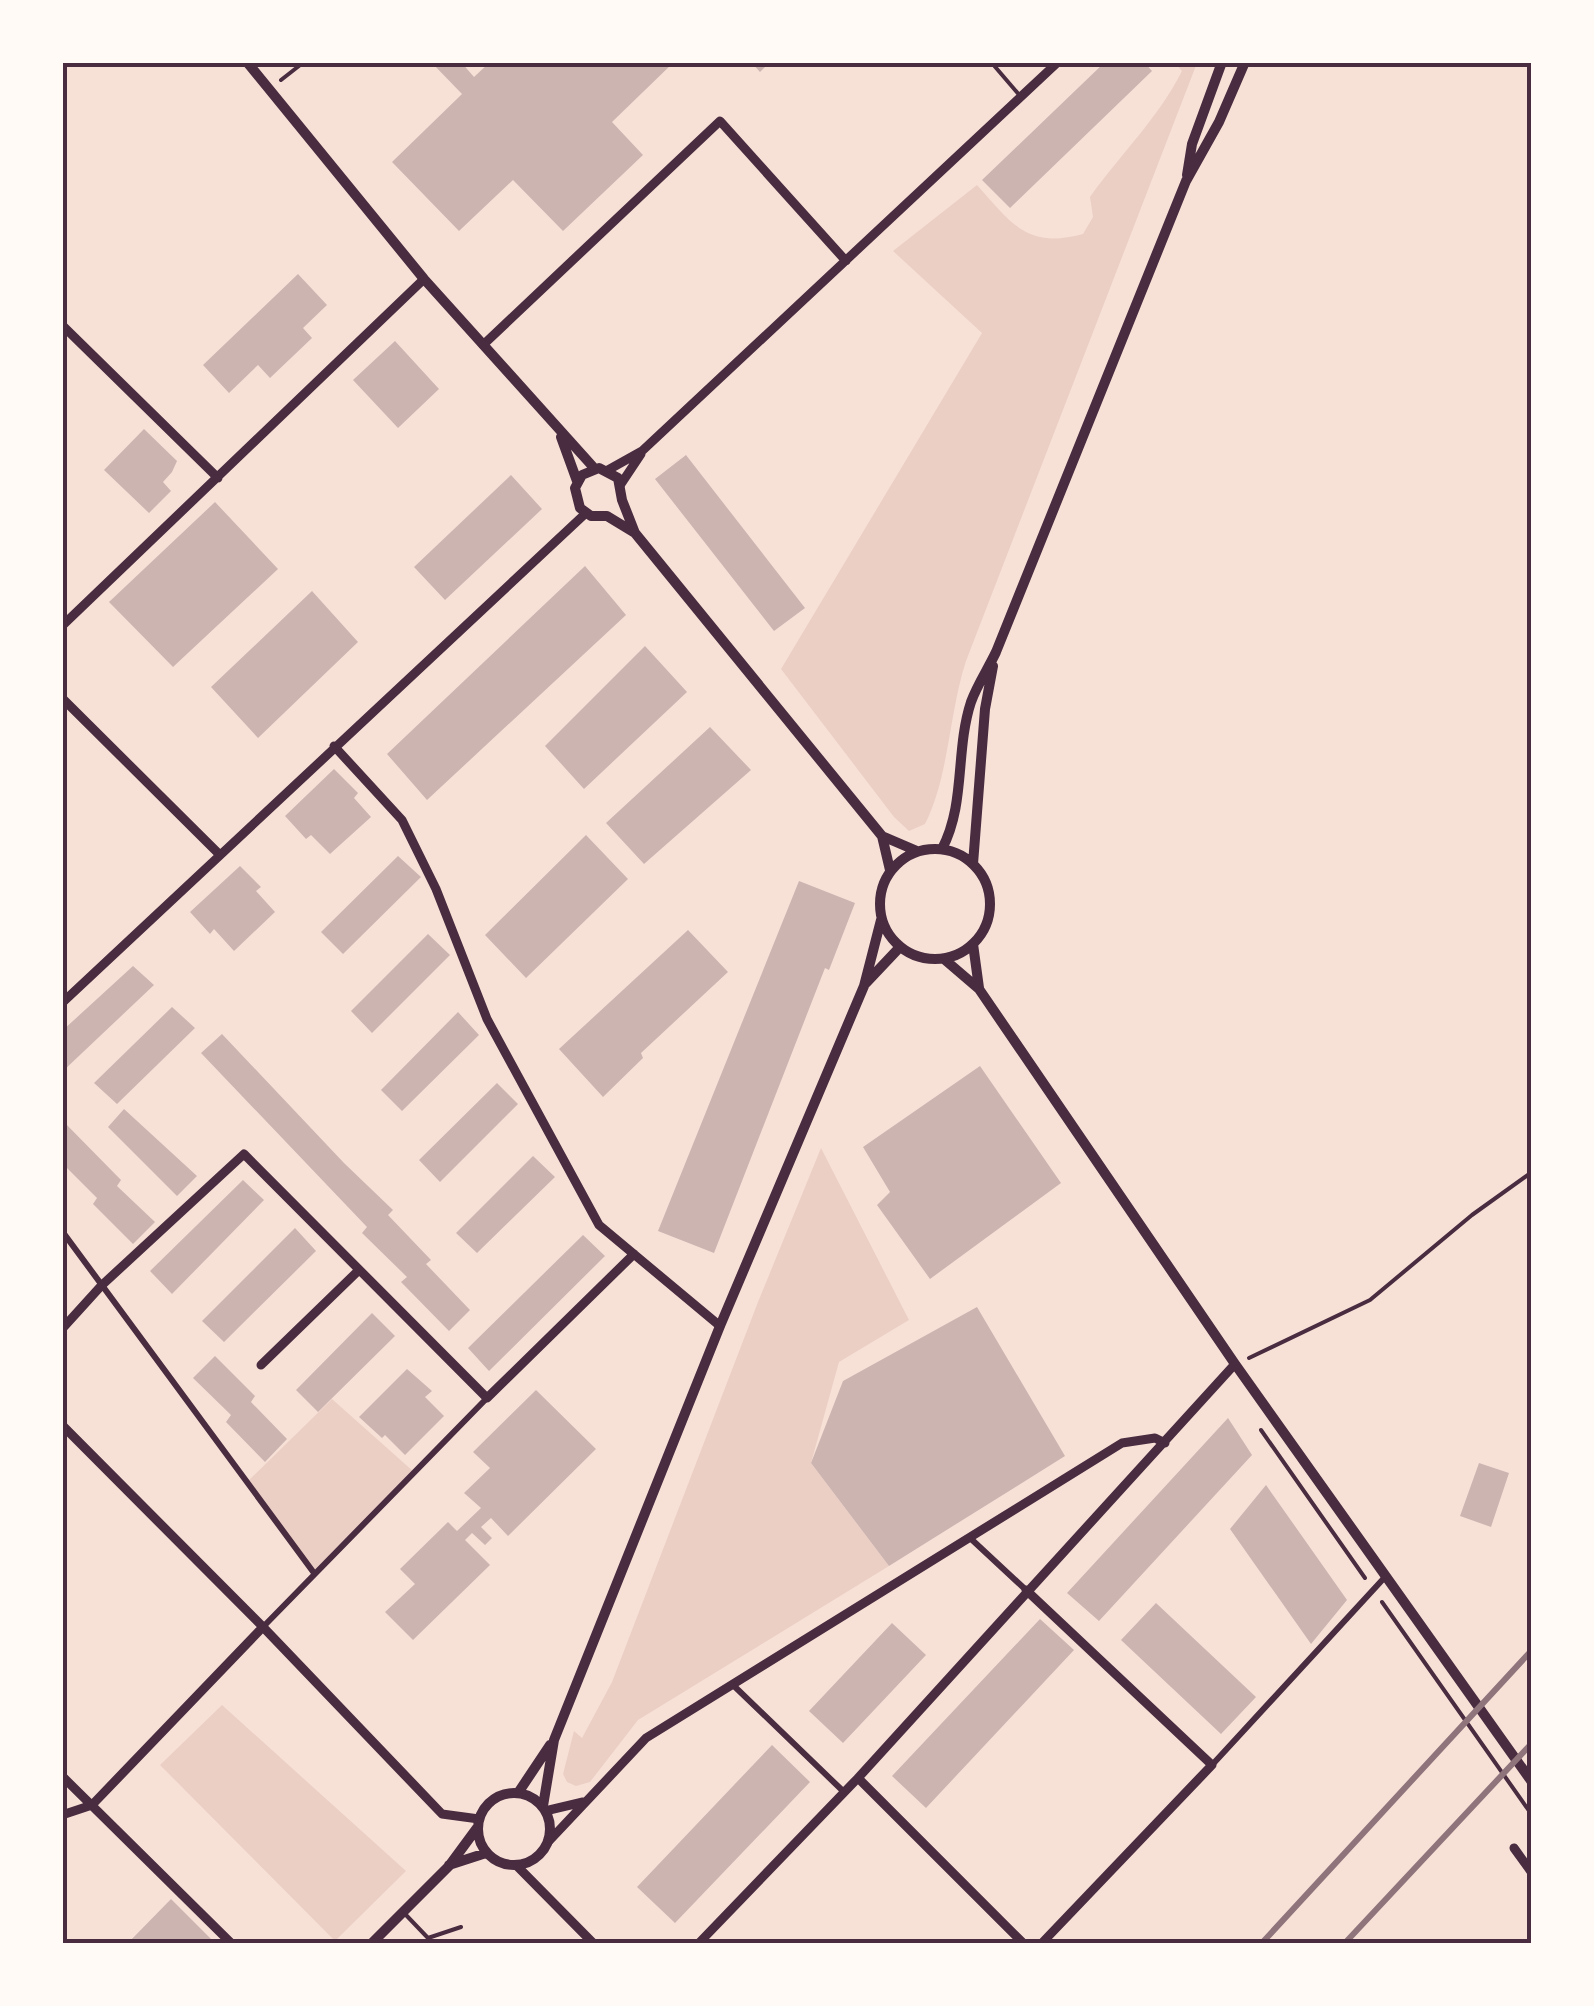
<svg xmlns="http://www.w3.org/2000/svg" width="1594" height="2006" viewBox="0 0 1594 2006" font-family="Poppins,sans-serif">
  <rect width="100%" height="100%" fill="#f7e1d7"/>
  <path fill="#ebcfc5" d="M1175,63H1197L966,661C949,713 949,777 925,824L909,831L894,817L781,669L982,333L893,251L977,185C1012,224 1027,249 1083,234L1093,217L1090,197C1121,153 1157,120 1182,71Z
    M821,1148L909,1320L839,1362L811,1463L889,1566L638,1720L590,1782L576,1786L567,1782L563,1774L574,1731L582,1738L612,1682L758,1302Z
    M332,1399L414,1472L314,1573L246,1483Z
    M222,1705L406,1871L335,1941L160,1765Z"/>
  <path fill="#ccb4b1" d="M431,62H461L474,77L490,62H674L612,122L643,155L563,231L513,180L459,231L392,162L462,94Z
    M751,62H770L760,72Z
    M1105,62H1144L1152,71L1010,208L982,180Z
    M298,274L327,305L303,328L312,338L270,378L258,365L229,393L203,365Z
    M395,341L439,389L398,428L353,380Z
    M144,429L177,461L172,472L163,482L171,491L149,513L104,470Z
    M686,455L805,608L774,631L655,479Z
    M511,475L542,509L445,600L414,567Z
    M215,502L278,569L173,667L109,602Z
    M585,566L626,615L427,800L387,754Z
    M312,591L358,642L258,738L211,687Z
    M645,646L687,692L584,789L545,746Z
    M710,727L751,770L644,864L606,823Z
    M334,769L358,793L354,798L371,817L330,854L311,835L306,839L285,816Z
    M586,835L628,879L526,978L485,935Z
    M398,856L421,877L343,954L321,932Z
    M240,866L261,887L256,891L275,912L234,951L214,929L210,934L190,912Z
    M799,881L855,903L829,970L825,968L714,1253L658,1231Z
    M688,930L728,972L641,1053L643,1058L603,1097L559,1049Z
    M428,934L450,955L372,1033L351,1011Z
    M133,966L154,985L62,1072V1031Z
    M172,1007L195,1028L117,1104L94,1083Z
    M458,1012L479,1035L402,1111L381,1090Z
    M222,1034L344,1163L393,1210L388,1215L431,1260L426,1264L470,1310L449,1331L401,1282L407,1277L362,1233L367,1227L201,1053Z
    M980,1066L1061,1183L930,1279L877,1205L890,1192L863,1147Z
    M497,1083L518,1104L440,1182L419,1160Z
    M124,1109L197,1176L177,1196L108,1127Z
    M62,1120L121,1180L117,1186L155,1222L133,1244L93,1204L97,1198L62,1163Z
    M533,1156L555,1177L477,1253L456,1233Z
    M243,1180L264,1200L172,1294L150,1271Z
    M295,1228L316,1251L224,1342L202,1321Z
    M583,1235L605,1256L489,1371L468,1348Z
    M977,1307L1065,1456L889,1566L811,1463L843,1381Z
    M372,1313L395,1336L318,1412L296,1390Z
    M215,1356L255,1396L251,1402L287,1439L265,1462L226,1422L231,1415L193,1378Z
    M407,1369L432,1391L425,1397L444,1416L405,1455L385,1435L382,1438L359,1417Z
    M536,1390L596,1449L508,1536L491,1518L481,1527L492,1538L485,1545L472,1533L465,1540L490,1565L413,1640L385,1612L415,1584L400,1569L448,1522L457,1531L481,1508L464,1493L490,1468L473,1452Z
    M1228,1418L1252,1455L1099,1621L1067,1593Z
    M1479,1463L1509,1473L1491,1527L1460,1516Z
    M1266,1485L1347,1600L1311,1644L1230,1529Z
    M1156,1603L1256,1697L1221,1734L1121,1640Z
    M1040,1619L1074,1650L926,1808L892,1776Z
    M892,1623L926,1655L843,1743L809,1711Z
    M772,1745L810,1782L675,1923L637,1887Z
    M171,1899L216,1944H127Z"/>
  <g fill="none" stroke-linecap="round" stroke-linejoin="round">
    <path stroke="#4a2c40" stroke-width="4" d="M281,80L304,62
      M1249,1358L1370,1300L1472,1215L1532,1172
      M1261,1430L1365,1578
      M1382,1602L1532,1815"/>
    <path stroke="#4a2c40" stroke-width="4" d="M991,62L1021,97
      M406,1915L428,1938L461,1927"/>
    <path stroke="#4a2c40" stroke-width="6" d="M62,1231L314,1573
      M969,1537L1026,1590
      M263,1627L487,1398
      M733,1685L844,1792
      M1212,1765L1385,1577"/>
    <path stroke="#4a2c40" stroke-width="9" d="M62,325L218,478
      M483,345L720,121L846,261
      M608,470L642,451L1058,62
      M621,484L641,454
      M62,626L424,279
      M62,698L220,855
      M334,746L402,820L436,889L487,1019L599,1225L720,1326
      M62,1003L586,513
      M62,1329L101,1286L244,1154L487,1398L634,1254
      M261,1365L359,1270
      M62,1425L263,1627L442,1814L479,1819
      M1026,1590L1212,1765L1041,1944
      M62,1776L232,1944
      M858,1778L1024,1944
      M545,1811L583,1802
      M62,1815L92,1805L263,1627
      M549,1841L646,1738L1122,1443L1155,1438L1165,1443
      M1514,1848L1532,1873
      M517,1866L594,1944
      M698,1944L858,1778L1235,1364"/>
    <path stroke="#4a2c40" stroke-width="10" d="M247,62L424,279L595,469
      M1187,175L1192,144L1222,62
      M561,437L577,481
      M635,533L607,516H591L580,508L575,488L582,475L599,468L618,478L622,500L635,533L882,836L890,870
      M882,836L917,851
      M880 904a55 55 0 1 1 110 0a55 55 0 1 1-110 0Z
      M942,849C966,803 955,751 971,702C977,685 988,669 996,652L1186,181L1219,122L1245,62
      M973,864L985,709L993,666
      M973,944L979,988
      M944,959L979,989L1235,1364L1532,1782
      M866,983L900,947
      M478 1829a36 36 0 1 1 72 0a36 36 0 1 1-72 0Z
      M518,1793L550,1745
      M543,1806L554,1740L720,1326L864,986L881,920
      M449,1865L486,1853
      M371,1944L449,1866L477,1828"/>
    <path stroke="#8f747c" stroke-width="6" d="M1261,1944L1532,1650
      M1344,1944L1532,1743"/>
  </g>
  <rect width="1594" height="2006" fill="none" stroke="#fffaf5" stroke-width="130"/>
  <rect x="65" y="65" width="1464" height="1876" fill="none" stroke="#4a2c40" stroke-width="4"/>
</svg>
